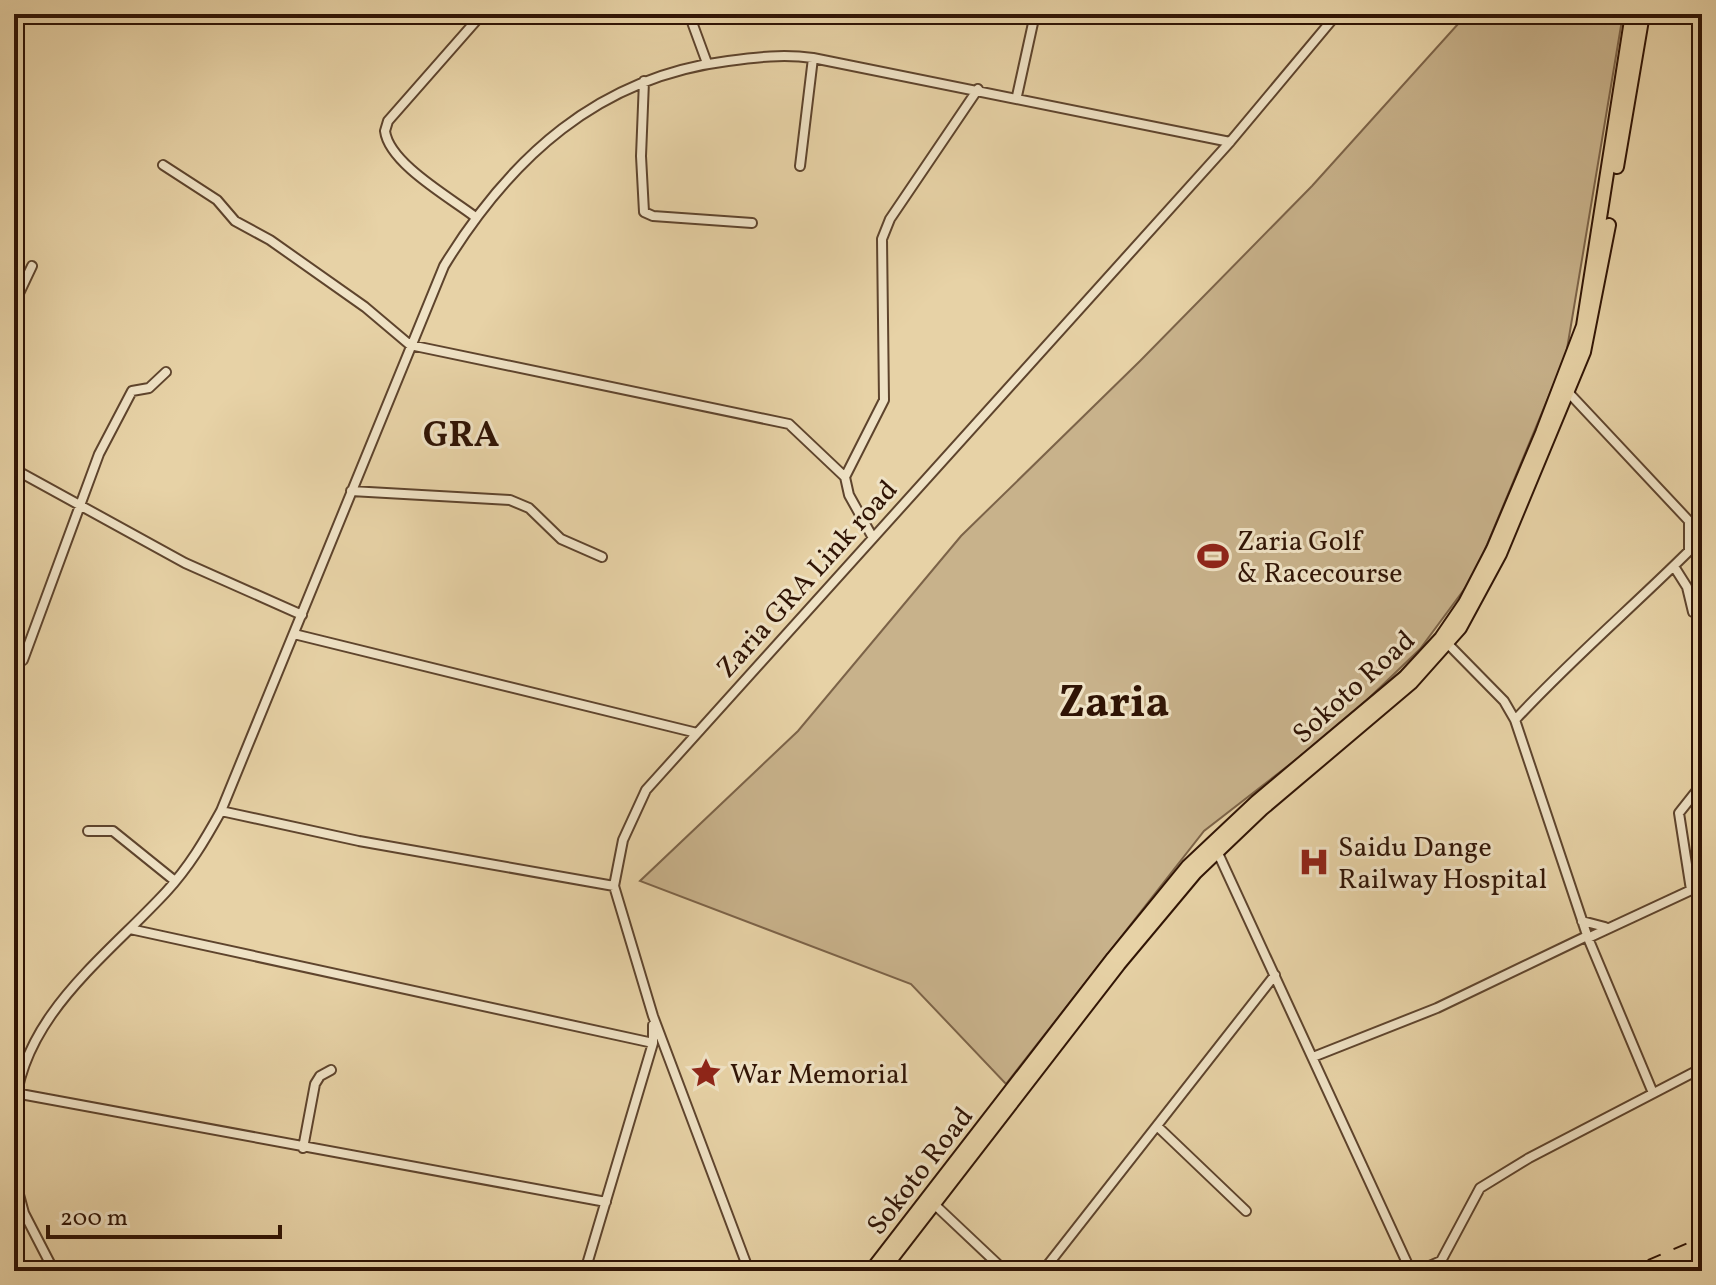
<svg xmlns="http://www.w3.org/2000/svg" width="1716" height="1285" viewBox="0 0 1716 1285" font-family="Vollkorn,serif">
  <rect width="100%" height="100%" fill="#e7d2a6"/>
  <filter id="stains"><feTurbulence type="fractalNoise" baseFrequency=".0025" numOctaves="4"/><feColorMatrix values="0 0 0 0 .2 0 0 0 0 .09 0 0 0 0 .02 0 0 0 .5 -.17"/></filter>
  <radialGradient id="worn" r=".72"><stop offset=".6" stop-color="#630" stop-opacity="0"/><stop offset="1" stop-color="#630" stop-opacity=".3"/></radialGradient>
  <path fill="#c8b28b" stroke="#7c6348" stroke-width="2" d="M1467,14H1623L1566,355L1474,576L1420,649L1342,724L1204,831L1006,1084L911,984L640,881L798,731L961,536L1140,361L1312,186Z"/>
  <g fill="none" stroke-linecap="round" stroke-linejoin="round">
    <defs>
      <path id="street" d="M689,14L707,63
        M644,81L641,156L644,212L653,216L752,223
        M1017,96L1035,14
        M163,165L217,200L235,221L270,240L365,307L410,345L789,424L845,477L849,495L873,538
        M800,166L813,58
        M474,216C449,197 389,163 385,131L388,121L482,14
        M14,304L32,266
        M1568,392L1689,521L1702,525
        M14,469L185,563L302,615
        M845,477L884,400L882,239L890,219L978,89
        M351,491L510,500L529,508L561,539L602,557
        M1689,551V521
        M1675,568L1687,587L1693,612
        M294,634L697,733
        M1448,644L1504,701L1515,720L1588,938L1653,1093
        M23,660L99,454L132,391L149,388L166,372
        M1515,720C1574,656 1641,600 1702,538
        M221,811L359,841L614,886
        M88,831H113L175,881
        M1217,851L1408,1265L1425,1268L1441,1261L1480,1188L1529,1158L1702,1068
        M1691,890L1679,813L1702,784
        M1582,921L1605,927
        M130,929L653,1043
        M1588,938L1702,885
        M1313,1057L1437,1008L1587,936
        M15,1093L606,1202
        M14,1116C19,1018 104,959 166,892C189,867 205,840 221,811L444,266C510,158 598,77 728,61C757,57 784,54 813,58L1230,142
        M1157,1126L1246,1211
        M303,1148L315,1084L320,1076L331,1070
        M14,1176L24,1213L54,1271
        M934,1204L1005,1271
        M585,1271L653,1043V1025
        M749,1271L653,1016L614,886L623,840L646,790L1230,142L1337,14
        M1043,1271L1275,975"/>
      <path id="primary" d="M1617,167L1643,14
        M871,1271L1113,958L1188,866L1256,802L1405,677L1441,638L1465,603L1493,549L1542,433L1583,326L1632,14
        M882,1271L1119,964L1195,873L1262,809L1411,683L1460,628L1500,554L1584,352L1609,225"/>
    </defs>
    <use href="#street" stroke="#5e442d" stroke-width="12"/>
    <use href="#primary" stroke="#301405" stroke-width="16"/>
    <use href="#street" stroke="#efe2c5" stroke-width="8"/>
    <use href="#primary" stroke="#e7d2a6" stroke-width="12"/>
    <path stroke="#301405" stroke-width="2" stroke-dasharray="14 14" stroke-linecap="butt" d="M1622,1271L1702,1237"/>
  </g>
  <defs>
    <symbol id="stadium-bare" viewBox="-9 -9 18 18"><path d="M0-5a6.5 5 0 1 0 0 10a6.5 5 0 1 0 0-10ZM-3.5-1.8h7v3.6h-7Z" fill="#8f2418" stroke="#efe2c5" stroke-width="2.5" paint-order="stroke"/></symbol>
    <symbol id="hospital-bare" viewBox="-9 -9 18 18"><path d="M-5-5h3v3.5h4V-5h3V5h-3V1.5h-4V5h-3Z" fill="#8f2418" stroke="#efe2c5" stroke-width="2.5" paint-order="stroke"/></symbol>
    <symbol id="sight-bare" viewBox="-9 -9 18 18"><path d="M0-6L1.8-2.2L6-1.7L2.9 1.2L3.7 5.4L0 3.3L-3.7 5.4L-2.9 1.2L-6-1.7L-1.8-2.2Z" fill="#8f2418" stroke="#efe2c5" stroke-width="2.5" paint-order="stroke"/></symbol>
  </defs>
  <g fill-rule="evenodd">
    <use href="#stadium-bare" x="1191" y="534" width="44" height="44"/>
    <use href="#hospital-bare" x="1292" y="840" width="44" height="44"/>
    <use href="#sight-bare" x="684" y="1051" width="44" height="44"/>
  </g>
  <g text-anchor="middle" stroke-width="6" stroke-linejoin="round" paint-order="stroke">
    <g font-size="28" fill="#301405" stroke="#efe2c5" text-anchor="start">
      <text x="1237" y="550">Zaria Golf<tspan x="1237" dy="32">&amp; Racecourse</tspan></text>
      <text x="1338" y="856">Saidu Dange<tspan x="1338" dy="32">Railway Hospital</tspan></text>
      <text x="730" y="1083">War Memorial</text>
    </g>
    <g font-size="28" fill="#301405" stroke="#efe2c5">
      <text transform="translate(806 578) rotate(-48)" y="10">Zaria GRA Link road</text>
      <text transform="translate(1353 686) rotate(-42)" y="10">Sokoto Road</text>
      <text transform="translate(919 1170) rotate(-52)" y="10">Sokoto Road</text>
    </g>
    <g font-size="36" font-weight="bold" fill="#301405" stroke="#efe2c5">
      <text x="461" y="446">GRA</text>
    </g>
    <g font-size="44" font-weight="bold" fill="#301405" stroke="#efe2c5">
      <text x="1114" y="716">Zaria</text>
    </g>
  </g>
  <rect width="1716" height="1285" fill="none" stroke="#e7d2a6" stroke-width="48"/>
  <rect x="16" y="16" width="1684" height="1253" fill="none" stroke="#301405" stroke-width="4"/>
  <rect x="24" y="24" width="1668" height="1237" fill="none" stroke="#301405" stroke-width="2"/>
  <path d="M48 1225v12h232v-12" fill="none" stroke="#301405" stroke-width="4"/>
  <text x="60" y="1225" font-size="24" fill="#301405" stroke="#efe2c5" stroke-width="6" paint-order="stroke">200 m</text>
  <rect width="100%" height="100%" filter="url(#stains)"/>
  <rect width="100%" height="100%" fill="url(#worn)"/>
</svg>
